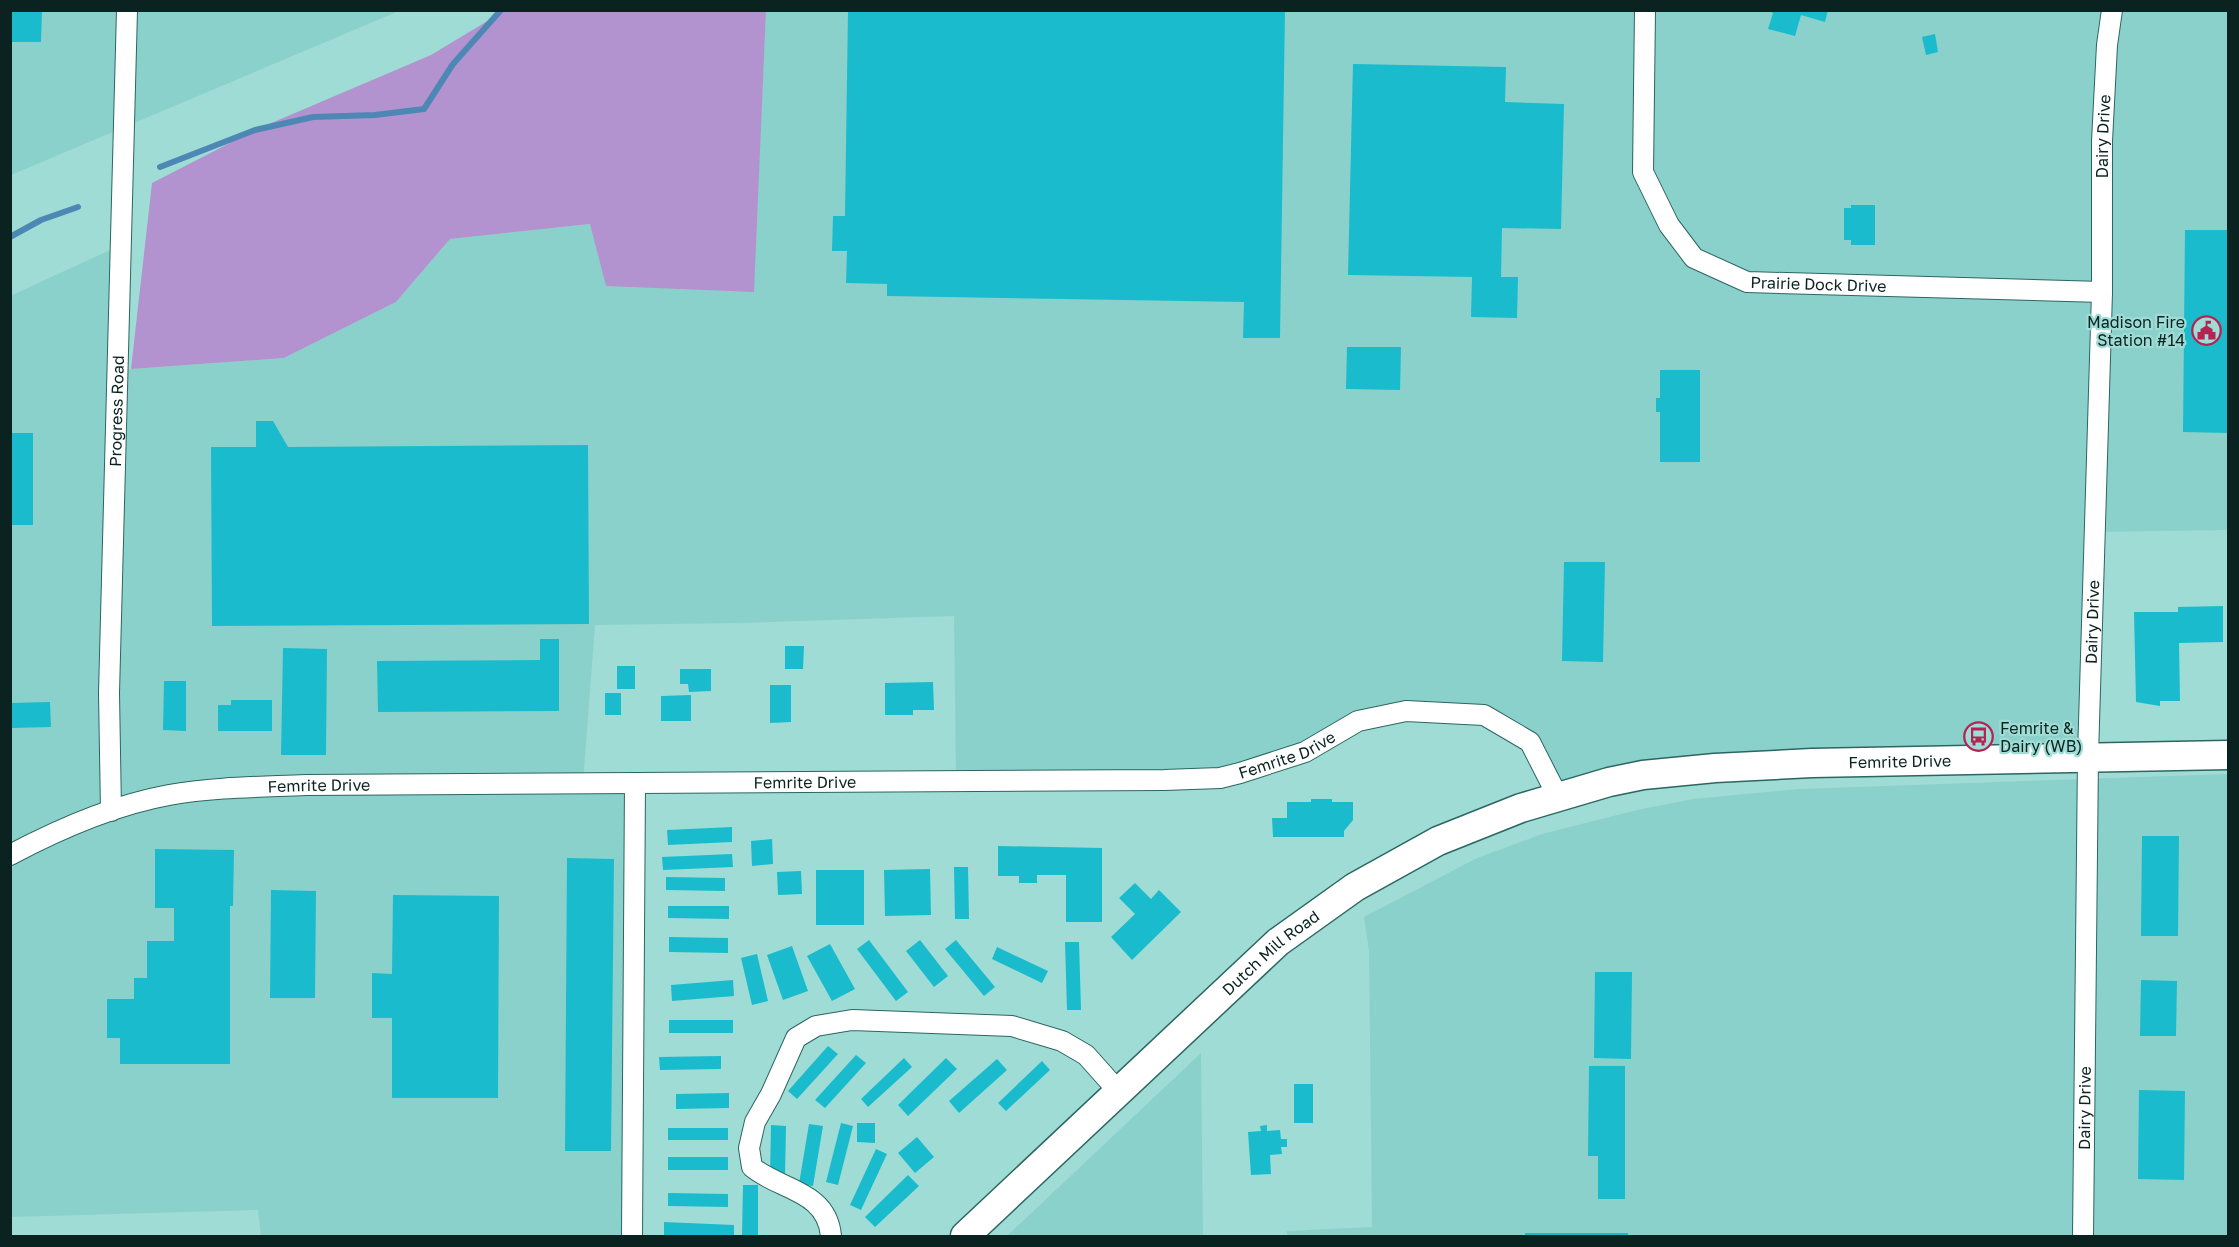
<svg xmlns="http://www.w3.org/2000/svg" width="2239" height="1247" viewBox="0 0 2239 1247" font-family="'Golos Text',sans-serif">
  <rect width="100%" height="100%" fill="#9fdcd5"/>
  <path fill="#8bd1cb" d="M11,11H399L11,175Z
    M766,11H2228V530L2093,532L2088,756L1812,763L1558,797L1530,742L1484,715L1406,711L1240,773L956,780L954,616L741,623L595,625L583,783H635L632,1236H261L258,1210L11,1217L10,296L121,245L118,370L284,358L396,302L450,239L591,224L753,292Z
    M2228,774V1236H1287V1231L1372,1227L1369,951L1364,917L1477,858L1542,834L1637,810L1693,799L1800,789Z
    M1201,1053L1203,1236H1007Z"/>
  <path fill="#b293cf" d="M501,11H766L754,292L606,286L590,224L450,239L396,302L284,358L131,369L152,183L255,130L431,55L494,17Z"/>
  <g fill="none" stroke-linecap="round" stroke-linejoin="round">
    <path stroke="#4d88b5" stroke-width="6" d="M160,167L255,130L313,117L375,115L424,109L453,64L501,10
      M10,237L41,220L78,207"/>
  </g>
  <path fill="#1abbcd" d="M10,10H42L41,42H10Z
    M848,10H1285L1280,338H1243L1244,302L887,296V284L846,283L847,251H832L833,216H845Z
    M1767,10H1828L1825,22L1801,15L1795,36L1768,29L1773,13Z
    M1935,34L1938,52L1926,55L1922,37Z
    M1353,64L1506,67L1505,102L1564,104L1561,229L1502,228L1501,277H1518L1517,318L1471,317L1472,277L1348,275Z
    M1851,205H1875V245H1851V240H1844V208H1851Z
    M2185,230H2228V433L2183,432Z
    M1347,347H1401L1400,390L1346,389Z
    M1660,370H1700V462H1660V412H1656V398H1660Z
    M256,421H273L288,447L588,445L589,624L212,626L211,447H256Z
    M10,433H33V525H10Z
    M1564,562H1605L1603,662L1562,661Z
    M2223,606V642L2179,643L2180,701H2160V706L2136,702L2134,612H2178V607Z
    M540,639H559V711L378,712L377,661L540,660Z
    M785,646H804L803,669H785Z
    M283,648L327,649L326,755H281Z
    M617,666H635V689H617Z
    M680,669H711V691L689,692L688,684H680Z
    M164,681H186V731L163,730Z
    M933,682L934,710H913V715H885V683Z
    M770,685H791V722L770,723Z
    M605,693H621V715H605Z
    M691,695V721H661V696Z
    M231,700H272V731H218V705H231Z
    M50,702L51,727L12,728L11,703Z
    M1311,799H1332V802H1353V820L1344,831V837H1273L1272,818H1287V802H1311Z
    M732,827V842L668,845L667,830Z
    M2142,836H2179L2178,936H2141Z
    M772,839L773,864L752,866L751,841Z
    M998,846L1102,848V922H1066V875H1037V883H1019V876H998Z
    M155,849L234,850L233,906H230V1064H120V1038H107V999H134V978H147V941H174V908H155Z
    M732,854L733,867L663,870L662,857Z
    M567,858L614,859L611,1151H565Z
    M954,867H968L969,919H955Z
    M930,869L931,915L885,916L884,870Z
    M816,870H864V925H816Z
    M801,871L802,894L778,895L777,872Z
    M666,877L725,878V891L666,890Z
    M1135,883L1151,899L1159,890L1181,912L1132,960L1111,937L1135,914L1119,898Z
    M271,890L316,891L315,998H270Z
    M393,895L499,896L498,1098H392V1018H372V973L392,974Z
    M668,906H729V919L668,918Z
    M669,937L728,938V953L669,952Z
    M869,940L908,992L896,1001L857,949Z
    M920,940L948,976L934,987L906,951Z
    M956,940L995,987L984,996L945,949Z
    M1065,942H1079L1081,1010H1067Z
    M830,944L855,989L832,1001L807,956Z
    M792,946L808,991L783,1000L767,955Z
    M997,947L1048,971L1042,983L992,959Z
    M757,954L768,1001L752,1005L741,958Z
    M1595,972H1632L1631,1059L1594,1058Z
    M733,980L734,996L672,1001L671,985Z
    M2141,980L2177,981L2176,1036H2140Z
    M669,1020H733V1033H669Z
    M828,1046L838,1054L797,1099L788,1091Z
    M856,1055L866,1063L825,1108L815,1100Z
    M721,1056V1069L660,1070L659,1057Z
    M904,1058L912,1067L868,1107L861,1099Z
    M946,1058L957,1069L908,1116L898,1105Z
    M997,1059L1007,1070L959,1113L949,1101Z
    M1042,1061L1050,1070L1006,1111L998,1103Z
    M1589,1066H1625V1199H1598V1156H1588Z
    M1294,1084H1313V1123H1294Z
    M2139,1090L2185,1091L2184,1180L2138,1179Z
    M729,1093V1108L676,1109V1094Z
    M841,1123L853,1126L838,1185L826,1182Z
    M857,1123H875V1143L857,1142Z
    M809,1124L823,1126L813,1186L799,1184Z
    M771,1125L786,1126L785,1177H770Z
    M1267,1125V1131L1280,1130L1281,1139H1287V1147H1281L1282,1154L1270,1155L1271,1174L1251,1175L1248,1132L1261,1131L1260,1126Z
    M668,1128H728V1140H668Z
    M917,1137L934,1157L915,1173L898,1153Z
    M876,1149L887,1154L861,1210L850,1205Z
    M668,1157H728V1170H668Z
    M908,1175L919,1186L875,1227L865,1217Z
    M743,1185H758V1236H742Z
    M668,1193L728,1194V1207L668,1206Z
    M664,1222L734,1225V1236H664Z
    M1525,1233H1628V1236H1525Z"/>
  <g fill="none" stroke-linecap="round" stroke-linejoin="round">
    <defs>
      <g id="street">
        <path id="s1" d="M1645,10L1643,172L1669,225L1694,258L1747,282L2102,292"/>
        <path id="s2" d="M111,811L109,693L127,10"/>
        <path id="s3" d="M10,855C59,829 114,805 169,795C213,787 260,787 306,785L1164,780L1220,778L1240,773L1305,752L1358,721L1406,711L1484,715L1530,742L1558,797"/>
        <path d="M632,1236L635,783"/>
        <path d="M831,1236C827,1190 779,1190 752,1167L749,1148L755,1122L771,1094L796,1038L816,1026L852,1020L1012,1026L1062,1041L1086,1055L1119,1092"/>
        <path id="s4" d="M2083,1236L2088,756L2102,292V141L2107,45L2112,10"/>
      </g>
      <g id="secondary">
        <path id="s5" d="M965,1236L1278,942L1355,887L1438,841L1521,808L1609,782L1643,775L1715,768L1812,763L2228,755"/>
      </g>
    </defs>
    <use href="#street" stroke="#2b6661" stroke-width="22"/>
    <use href="#secondary" stroke="#2b6661" stroke-width="31"/>
    <use href="#street" stroke="#fff" stroke-width="20"/>
    <use href="#secondary" stroke="#fff" stroke-width="28"/>
  </g>
  <defs>
    <symbol id="civic-ring" viewBox="-11 -11 22 22"><circle r="9.5" fill="#9fdcd5" stroke="#b42453" stroke-width="1.5"/><path d="M-.6-6.5H3V-4.5H.6V-3L4-1V1h2V6H-6V1h2V-1L-.6-3ZM-1.2 2.5V6h2.4V2.5Z" fill="#b42453"/></symbol>
    <symbol id="bus-ring" viewBox="-11 -11 22 22"><circle r="9.5" fill="#9fdcd5" stroke="#b42453" stroke-width="1.5"/><path d="M-5-6H5V4H4V6H2V4H-2V6H-4V4H-5ZM-3.5-4V0h7V-4ZM-3.5 1.2v1.5H-2V1.2ZM2 1.2v1.5H3.5V1.2Z" fill="#b42453"/></symbol>
  </defs>
  <g fill-rule="evenodd">
    <use href="#civic-ring" x="2190" y="314" width="33" height="33"/>
    <use href="#bus-ring" x="1962" y="720" width="33" height="33"/>
  </g>
  <g text-anchor="middle" stroke-width="4.5" stroke-linejoin="round" paint-order="stroke">
    <g font-size="16" fill="#0a2321" stroke="#9fdcd5">
      <text dy="6" stroke="none"><textPath href="#s4" startOffset="1100">Dairy Drive</textPath></text>
      <text dy="6" stroke="none"><textPath href="#s1" startOffset="392">Prairie Dock Drive</textPath></text>
      <text dy="6" stroke="none"><textPath href="#s2" startOffset="400">Progress Road</textPath></text>
      <text dy="6" stroke="none"><textPath href="#s4" startOffset="614">Dairy Drive</textPath></text>
      <text dy="6" stroke="none"><textPath href="#s3" startOffset="1293">Femrite Drive</textPath></text>
      <text dy="6" stroke="none"><textPath href="#s5" startOffset="1092">Femrite Drive</textPath></text>
      <text dy="6" stroke="none"><textPath href="#s3" startOffset="807">Femrite Drive</textPath></text>
      <text dy="6" stroke="none"><textPath href="#s3" startOffset="321">Femrite Drive</textPath></text>
      <text dy="6" stroke="none"><textPath href="#s5" startOffset="417">Dutch Mill Road</textPath></text>
      <text dy="6" stroke="none"><textPath href="#s4" startOffset="128">Dairy Drive</textPath></text>
    </g>
    <g font-size="16" fill="#0a2321" stroke="#9fdcd5" text-anchor="end">
      <text x="2185" y="328">Madison Fire<tspan x="2185" dy="18">Station #14</tspan></text>
      <text x="2000" y="734" text-anchor="start">Femrite &amp;<tspan x="2000" dy="18">Dairy (WB)</tspan></text>
    </g>
  </g>
  <rect width="2239" height="1247" fill="none" stroke="#0a2321" stroke-width="24"/>
</svg>
